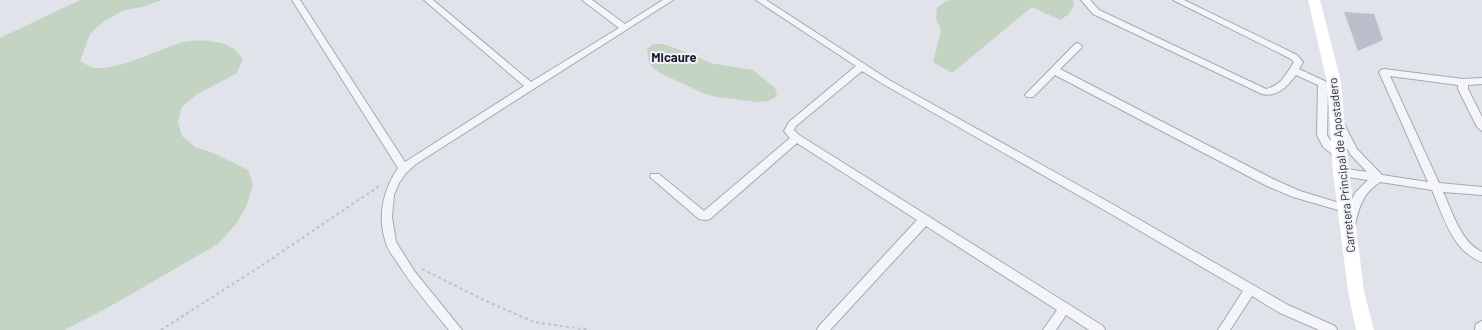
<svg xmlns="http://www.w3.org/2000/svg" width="1482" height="330" viewBox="0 0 1482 330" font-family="Barlow,sans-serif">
  <rect width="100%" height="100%" fill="#e1e3ea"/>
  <path fill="#c3d4c2" d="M80,0H162L142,7L122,11L103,22L90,34L80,61C84,63 87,65 91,67C111,74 159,49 180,43C190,40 203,40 213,42C228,43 235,48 243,60L236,74L197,94L182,107L178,122L182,136L195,147L213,153L248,170L253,184L247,205L236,224L218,244L109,307L64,330H0V38Z
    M952,0H1073L1074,5L1069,14L1060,20L1032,7L952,73L933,62L941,30L936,19L937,8L946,1Z
    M653,44H663L694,55L710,63L753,70L775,88L777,96L769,101L758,102L717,97L705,94L660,73L653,68L649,61L647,49Z"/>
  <path fill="#bbbeca" d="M1344,12L1374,14L1383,40L1358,51Z"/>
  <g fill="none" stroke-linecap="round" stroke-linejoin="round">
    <defs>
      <path id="street" d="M292,0H300L405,162L524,86L424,0H433L531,82L619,28L582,0H592L625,24L663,0H673L416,164L406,173L399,183L394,195L392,217L396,242L415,272L462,330H449C431,308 412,286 397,262C393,256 388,250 386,243C377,217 383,190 398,168Z
        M756,0H766L889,80L1114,205L1288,305L1335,326L1337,330H1319L1280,313L1252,296L1230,330H1218L1243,291L1106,211L883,84L862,71L796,126L794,130L799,135L1103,326L1105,330H1089L1066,315L1056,330H1043L1057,310L926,226L830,330H817L819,326L917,220L797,143L710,219L706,220L699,219L650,177L651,174H659L704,211L790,138L784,131L789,122L856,66Z
        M1081,0H1090L1099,10L1266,89C1281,86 1287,73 1294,62L1291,59L1173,0H1184L1297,55L1303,62L1299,69L1331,84L1333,86L1331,88L1328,89L1327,135C1331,144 1340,147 1345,155L1343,158H1337L1323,147L1317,135L1318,85L1296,75C1288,86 1276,98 1262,94L1093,14Z
        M1078,43L1082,46L1081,48L1060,69L1275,180L1300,191L1349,206L1355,193L1368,180L1341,176L1337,175L1336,172L1337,169L1341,168L1367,172L1350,154L1335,124L1337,122H1343L1357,149L1382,175L1428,182L1379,72L1381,70L1384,69L1463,79L1482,78V84L1468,85V89L1482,117V131L1477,127L1458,89V85L1390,76L1439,183L1482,187V195L1443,192C1453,213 1460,241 1482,252V262C1452,251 1444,217 1432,190L1380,182C1365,192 1360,203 1356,221L1355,224L1351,225L1347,224L1346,221L1348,211L1345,212L1293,197L1267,186L1055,75L1033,97H1027L1025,95L1027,93L1075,44Z
        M1482,321V330H1475L1476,324Z"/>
    </defs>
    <use href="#street" stroke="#a6a9b4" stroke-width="2"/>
    <path stroke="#bfc1c9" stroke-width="2" stroke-dasharray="3 3" stroke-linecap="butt" d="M422,269L486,301L534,322L590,330
      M161,330L264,264L382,184"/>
    <use href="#street" fill="#f4f5f8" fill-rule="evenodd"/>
    <path fill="#fff" fill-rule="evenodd" d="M1308,0H1320L1341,82L1349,172L1364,291L1374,330H1356L1348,291L1333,172L1327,82Z"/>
  </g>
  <g text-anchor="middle" stroke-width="4" stroke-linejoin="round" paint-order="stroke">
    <g font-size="12" fill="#292d42" stroke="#f1f3f7">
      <text transform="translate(1342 165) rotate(-96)" y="4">Carretera Principal de Apostadero</text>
    </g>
    <g font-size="13" font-weight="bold" fill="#1b1f33" stroke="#f1f3f7">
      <text x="674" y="62">Micaure</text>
    </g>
  </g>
</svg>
